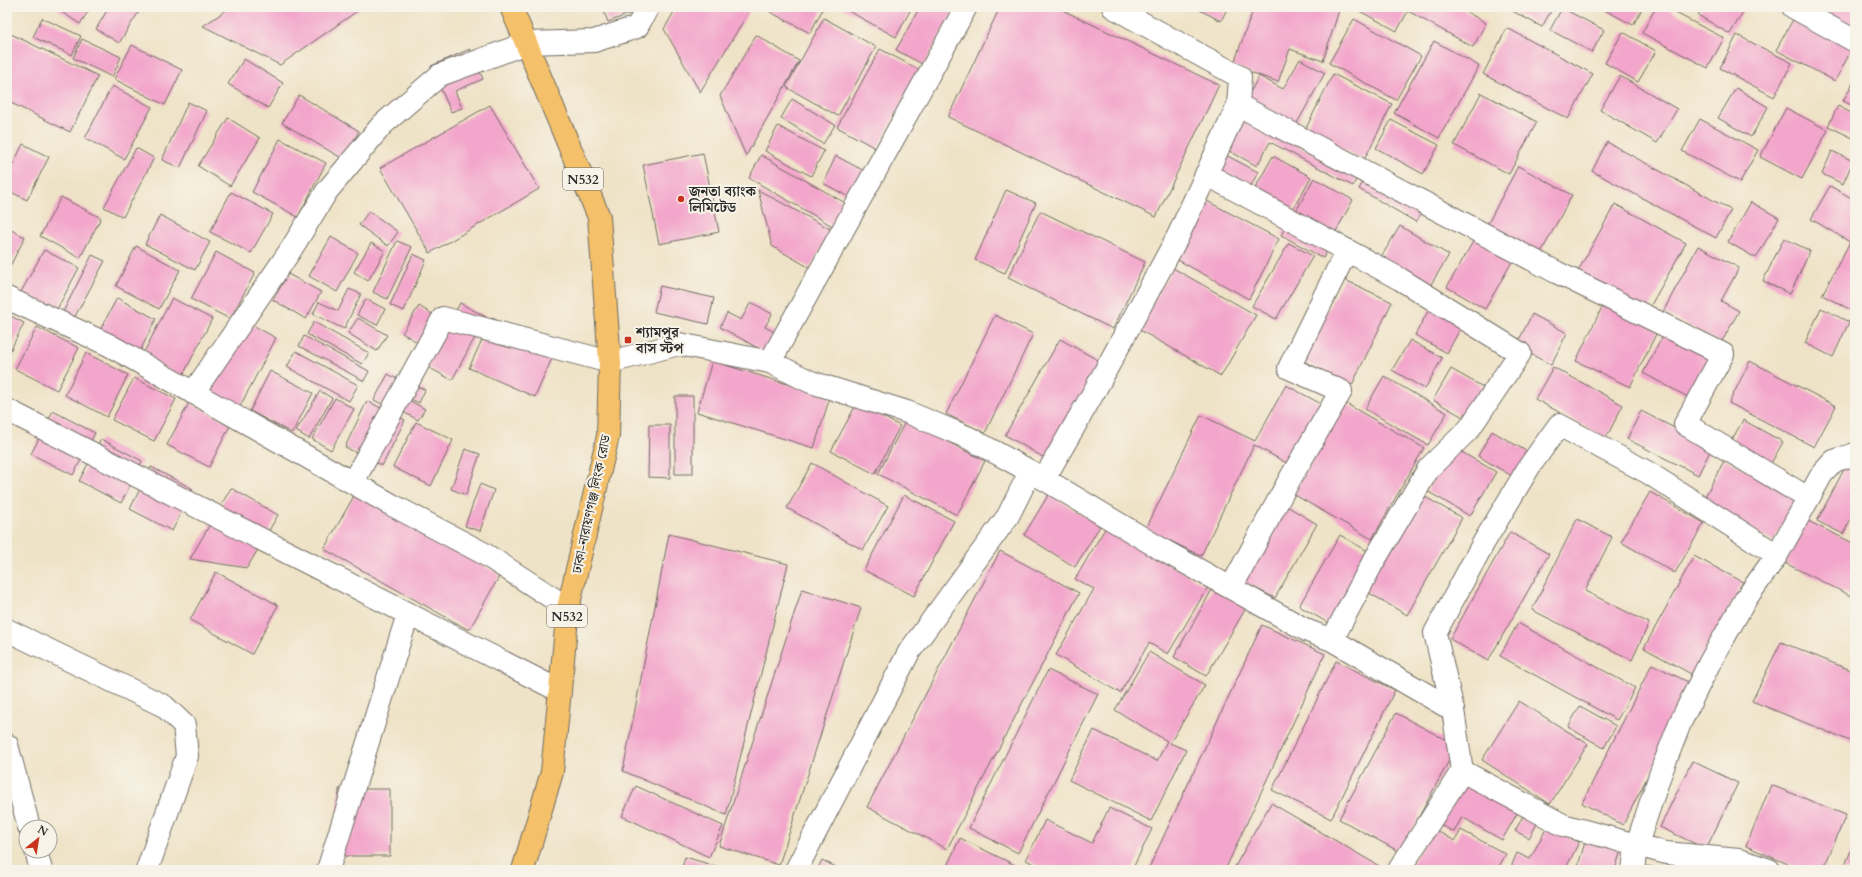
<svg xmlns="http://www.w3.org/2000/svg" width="1862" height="877" viewBox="0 0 1862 877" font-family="Cardo,'Noto Serif Bengali',serif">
  <rect width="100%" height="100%" fill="#f7f3e8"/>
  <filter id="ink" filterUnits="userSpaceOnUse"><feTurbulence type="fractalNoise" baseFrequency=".025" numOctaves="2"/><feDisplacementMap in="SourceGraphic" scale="8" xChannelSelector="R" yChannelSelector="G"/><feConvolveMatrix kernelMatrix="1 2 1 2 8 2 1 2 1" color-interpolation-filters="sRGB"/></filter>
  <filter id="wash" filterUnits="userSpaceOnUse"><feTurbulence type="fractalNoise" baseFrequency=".012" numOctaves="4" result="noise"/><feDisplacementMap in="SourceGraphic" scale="16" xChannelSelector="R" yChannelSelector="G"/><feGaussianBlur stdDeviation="0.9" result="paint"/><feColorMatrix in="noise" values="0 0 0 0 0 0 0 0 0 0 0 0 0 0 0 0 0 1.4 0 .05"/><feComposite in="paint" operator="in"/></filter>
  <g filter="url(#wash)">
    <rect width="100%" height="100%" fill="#efe3c7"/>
    <g id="blocks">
      <path fill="#f3a6cb" d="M54,7H91L80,24Z
        M109,7H135L140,10L119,43L96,29Z
        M231,7H363L280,65L203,26Z
        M602,7H635L637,11L608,22Z
        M677,7H752L700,92L664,29Z
        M773,7H824L810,33L770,12Z
        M841,7H912L896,37Z
        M920,7H944L953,12L924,65L896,50Z
        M1000,7H1056L1219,85L1156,217L948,117Z
        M1194,7H1228L1221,21Z
        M1254,7H1340L1323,61L1290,49L1278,82L1233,66Z
        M1352,7H1458L1486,23L1473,47L1408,11L1397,31Z
        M1505,7H1553L1542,27Z
        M1599,7H1643L1633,25Z
        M1656,7H1664L1724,38L1708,68L1642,33Z
        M1703,7H1746L1730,34L1698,15Z
        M1811,7H1855V32Z
        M1562,8L1604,30L1592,52L1550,30Z
        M1795,16L1853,47L1835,81L1776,50Z
        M42,18L81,36L72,55L33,37Z
        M824,18L876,47L838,116L786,87Z
        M1354,19L1421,56L1396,100L1329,63Z
        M1507,28L1593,74L1568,119L1483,74Z
        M1623,32L1656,51L1638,82L1605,63Z
        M11,34L98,76L70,132L7,101V42Z
        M756,35L799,61L746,156L720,96Z
        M1737,35L1792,63L1774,97L1720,68Z
        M82,39L121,57L112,77L73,58Z
        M1434,41L1479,66L1439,138L1394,113Z
        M132,45L182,70L165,105L114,79Z
        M470,49L483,79L455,91L462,108L451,112L431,66Z
        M880,49L920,70L877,149L837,127Z
        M244,59L283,83L268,108L228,84Z
        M1300,59L1325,73L1296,125L1247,98L1259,76L1283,89Z
        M1333,74L1392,104L1364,160L1305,130Z
        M1620,76L1677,109L1657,143L1600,110Z
        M1855,79V107L1843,101Z
        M112,86L152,107L124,159L85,138Z
        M1736,88L1768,107L1751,137L1718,118Z
        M1481,93L1537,122L1509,174L1454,145Z
        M299,95L359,131L343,159L282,123Z
        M792,99L835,125L823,144L781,118Z
        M188,102L207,111L180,168L162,160Z
        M490,105L539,189L430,253L380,168Z
        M1838,106L1855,115V139L1828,126Z
        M1786,108L1828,130L1802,179L1760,157Z
        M1239,115L1357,177L1353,186L1270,142L1257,166L1222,147Z
        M228,118L260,138L230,186L198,166Z
        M1700,119L1758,150L1740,182L1682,151Z
        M1391,120L1439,145L1423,174L1376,148Z
        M778,126L824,151L811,176L765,151Z
        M280,139L326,163L298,217L252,192Z
        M1607,142L1731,210L1716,238L1592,171Z
        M23,144L49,157L27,200L7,190V176Z
        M136,148L154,158L123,217L104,207Z
        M1832,151L1853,161L1843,184L1822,174Z
        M1220,152L1258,172L1251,186L1213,166Z
        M703,153L719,232L659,244L643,165Z
        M761,155L847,204L834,227L749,178Z
        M836,156L872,175L858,202L823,183Z
        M1273,156L1311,177L1289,216L1251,195Z
        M1518,166L1572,195L1538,258L1484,231Z
        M1367,175L1424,208L1416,222L1359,189Z
        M1314,178L1353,200L1334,235L1295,213Z
        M1830,186L1855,200V312L1822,295L1850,242L1811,219Z
        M758,190L832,230L810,268L772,246Z
        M1006,190L1036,203L1005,273L975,260Z
        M231,192L273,214L251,253L210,232Z
        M61,197L101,218L80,258L40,236Z
        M1207,201L1279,239L1249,299L1176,259Z
        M1751,202L1779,218L1756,258L1728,242Z
        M1615,204L1686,243L1647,312L1577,273Z
        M369,211L398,232L388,246L359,225Z
        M1040,211L1145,262L1113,329L1008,278Z
        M160,215L210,242L195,270L145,244Z
        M1289,221L1331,245L1323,258L1281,235Z
        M1400,226L1449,255L1430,286L1381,257Z
        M7,228L25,237L7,272Z
        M331,237L358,253L337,292L309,276Z
        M1475,238L1513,260L1485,309L1447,287Z
        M1784,238L1810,251L1790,294L1763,281Z
        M397,241L412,247L387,299L373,292Z
        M371,243L385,251L368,281L354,272Z
        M1289,243L1313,256L1276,319L1252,306Z
        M136,246L180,270L159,309L116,286Z
        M1698,246L1739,268L1721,301L1739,311L1721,343L1663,312Z
        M44,250L79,268L56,311L21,292Z
        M216,252L255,273L230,319L191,299Z
        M413,254L426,260L404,311L390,305Z
        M92,255L105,261L73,320L62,314Z
        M1173,268L1256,315L1221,376L1138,329Z
        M288,274L321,292L306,319L273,300Z
        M1343,279L1392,302L1352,385L1303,361Z
        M660,286L714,298L708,324L654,312Z
        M349,289L361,294L344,329L313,314L319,302L338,311Z
        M117,298L156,319L140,351L100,330Z
        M172,298L212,319L182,377L142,356Z
        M366,299L385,309L377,325L357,315Z
        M1605,301L1659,328L1630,387L1576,361Z
        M751,302L772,314L765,327L776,333L765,352L720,327L727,313L741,320Z
        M460,303L486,317L452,380L426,366Z
        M1432,304L1464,322L1447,353L1415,335Z
        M419,306L435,316L419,343L402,333Z
        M1821,308L1849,322L1833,357L1805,343Z
        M7,314L24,323L7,357Z
        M1532,314L1567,333L1551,365L1516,346Z
        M995,315L1033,334L985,433L946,414Z
        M238,317L276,338L237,412L198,391Z
        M358,318L387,335L377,351L348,333Z
        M492,318L557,347L535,397L469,368Z
        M314,322L369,353L362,364L307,334Z
        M37,327L79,348L57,390L15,369Z
        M1666,330L1711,355L1688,397L1643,373Z
        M304,336L369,371L364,381L299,346Z
        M1060,339L1103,363L1048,460L1005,435Z
        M1410,340L1442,358L1425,389L1392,370Z
        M296,351L358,385L349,401L287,367Z
        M86,353L128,375L107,417L65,395Z
        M712,361L830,397L814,448L697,412Z
        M1750,361L1836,406L1814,447L1729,403Z
        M1553,367L1623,405L1606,438L1535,399Z
        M1451,369L1483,387L1465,418L1433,400Z
        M270,371L313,393L292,433L250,411Z
        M388,374L399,380L386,406L374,400Z
        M1384,376L1447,413L1428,445L1365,409Z
        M134,378L176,399L154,441L112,420Z
        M403,378L425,390L419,403L396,392Z
        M1286,385L1325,406L1292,466L1254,445L1201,556L1146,529L1201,415L1255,441Z
        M320,391L332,398L309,439L296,431Z
        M396,393L425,409L418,420L390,405Z
        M675,396H693V474H675Z
        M335,398L354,409L331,450L312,439Z
        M367,401L405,420L382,466L345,447Z
        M189,403L231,424L209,467L167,445Z
        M857,403L900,426L875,474L831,451Z
        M1345,403L1424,448L1372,539L1293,494Z
        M53,411L95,433L73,475L31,454Z
        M1641,411L1712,447L1698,475L1627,439Z
        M906,420L985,461L957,515L878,474Z
        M1743,420L1783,442L1769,467L1729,445Z
        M416,422L453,440L431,486L393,467Z
        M649,425H670V478L648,477Z
        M1492,431L1531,454L1517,479L1478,456Z
        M101,439L142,461L121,503L79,481Z
        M1453,447L1496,472L1470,516L1427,491Z
        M465,449L480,454L466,495L451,489Z
        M1850,458L1855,460V511L1843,534L1817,521Z
        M1725,459L1797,498L1773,541L1702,502Z
        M812,463L888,506L863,550L787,508Z
        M151,467L193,489L172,531L130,509Z
        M480,484L494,490L480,531L465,526Z
        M231,488L278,515L247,568L190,559Z
        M1650,492L1704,523L1675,573L1621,542Z
        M355,494L500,575L469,630L324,549Z
        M1049,494L1100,526L1075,567L1024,535Z
        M1420,494L1462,518L1407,615L1364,590Z
        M904,495L954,521L914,596L864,570Z
        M1285,505L1317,524L1275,598L1241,581Z
        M1577,519L1612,537L1585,591L1649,623L1632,660L1532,610Z
        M1806,520L1855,544V598L1785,563Z
        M1106,527L1208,587L1168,654L1149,643L1120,693L1056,655L1094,589L1075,579Z
        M1510,532L1549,554L1488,661L1450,639Z
        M669,534L788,564L726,815L623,771Z
        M1340,535L1371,553L1330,624L1299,606Z
        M1000,551L1079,593L947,849L867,807Z
        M1694,556L1743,582L1693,675L1644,648Z
        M216,572L278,605L252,654L190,620Z
        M1213,588L1246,608L1206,676L1174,657Z
        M802,589L861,608L779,865L719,846Z
        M1518,623L1635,688L1617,720L1500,656Z
        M1262,625L1325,654L1225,870H1148Z
        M1781,642L1855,672V743L1752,701Z
        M1149,652L1205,685L1170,743L1186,750L1151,821L1069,780L1094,730L1157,761L1167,741L1115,710Z
        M1336,661L1395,690L1331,819L1272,790Z
        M1652,664L1694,685L1623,825L1582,803Z
        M1048,670L1098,694L1018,853L969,828Z
        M1519,701L1588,744L1550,804L1482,760Z
        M1580,706L1616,726L1604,748L1568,727Z
        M1396,713L1457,746L1400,852L1339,819Z
        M1692,761L1738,783L1706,849L1660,827Z
        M1463,778L1519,810L1502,840L1462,817L1454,832L1437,823Z
        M1771,785L1846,815L1823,870H1802L1746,846Z
        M636,786L723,826L709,857L622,816Z
        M339,789H390V856H338Z
        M1271,803L1386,870H1233Z
        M1109,808L1152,829L1132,870H1046L1026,860L1045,820L1092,843Z
        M1524,814L1538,822L1529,838L1515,831Z
        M1547,827L1579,842L1565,870H1518L1511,867L1517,853L1530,859Z
        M1432,828L1455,841L1461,830L1506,854L1497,870H1419L1411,866Z
        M960,838L1025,870H945Z
        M1586,839L1621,850L1615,870L1577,869Z
        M1855,841V870H1843Z
        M685,857L719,867L718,870H681Z
        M822,860L841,870H817Z
        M1647,866L1662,869V870H1647Z"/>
    </g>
  </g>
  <g filter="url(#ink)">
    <use href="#blocks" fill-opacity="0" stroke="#706b62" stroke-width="1"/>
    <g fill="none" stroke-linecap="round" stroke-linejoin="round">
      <defs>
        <path id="street" d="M1113,7L1240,77L1238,105L1556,272L1723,354L1685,424L1808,498
          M1793,7L1855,41
          M1206,174L1400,279L1520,353L1469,429L1429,468L1372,564L1332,640
          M7,298L109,345L392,505L483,553L568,608
          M770,362L966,7
          M193,393L290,251L327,191L382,125L440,75L527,43L594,41L637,27L648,7
          M7,410L560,691
          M1044,479L1095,390L1178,236L1238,105
          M353,482L443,318L610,362L679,344L770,362L811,382L907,412L969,438L1044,479L1161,549L1308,631L1332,640L1453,710L1462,771L1399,870
          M1231,588L1291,477L1341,391L1289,368L1347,250
          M7,630L164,706L184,725L187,756L147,870
          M1453,710L1435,633L1484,542L1529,467L1559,425L1647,472L1777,555
          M7,745L29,827
          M1462,771L1563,825L1666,853L1739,860L1769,870
          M36,851L41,870
          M328,870L408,614
          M796,870L909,652L1008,516L1030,472
          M1633,870L1636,847L1660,775L1680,723L1709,664L1745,600L1777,555L1822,474L1834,461L1855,454"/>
        <path id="highway" d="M511,7L599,217L610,362L608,436L568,608L552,772L523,870"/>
      </defs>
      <use href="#street" stroke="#706b62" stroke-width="24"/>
      <use href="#highway" stroke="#706b62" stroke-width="24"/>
      <use href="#street" stroke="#fff" stroke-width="22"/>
      <use href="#highway" stroke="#f4c16b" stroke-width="22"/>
    </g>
  </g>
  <g fill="#c8321e" stroke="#f7f3e8" stroke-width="1.5">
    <circle cx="681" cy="199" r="4"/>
    <rect x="624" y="336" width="8" height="8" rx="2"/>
  </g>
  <g text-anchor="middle" stroke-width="4" stroke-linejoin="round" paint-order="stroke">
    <g fill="#f7f3e8" stroke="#686764" stroke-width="1">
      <rect x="563" y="168" width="40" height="22" rx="3"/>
      <rect x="547" y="605" width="40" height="22" rx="3"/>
    </g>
    <g font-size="13" font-weight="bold" fill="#2b2b2b">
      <text x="583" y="184">N532</text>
      <text x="567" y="621">N532</text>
    </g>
    <g font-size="14" font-weight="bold" fill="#2b2b2b" stroke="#f7f3e8" text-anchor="start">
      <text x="689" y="196">জনতা ব্যাংক<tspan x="689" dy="16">লিমিটেড</tspan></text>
      <text x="636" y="337">শ্যামপুর<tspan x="636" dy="16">বাস স্টপ</tspan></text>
    </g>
    <g font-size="14" fill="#2b2b2b" stroke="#f7f3e8">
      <text transform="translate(591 504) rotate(-78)" y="5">ঢাকা-নারায়ণগঞ্জ লিংক রোড</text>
    </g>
  </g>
  <rect width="1862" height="877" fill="none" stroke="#f7f3e8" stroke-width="24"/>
  <g transform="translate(38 839) rotate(30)"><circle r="19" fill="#f7f3e8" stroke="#a5a39c"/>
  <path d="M0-3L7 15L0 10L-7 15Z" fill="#c8321e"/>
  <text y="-6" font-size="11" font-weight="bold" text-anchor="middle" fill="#2b2b2b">N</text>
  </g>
</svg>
